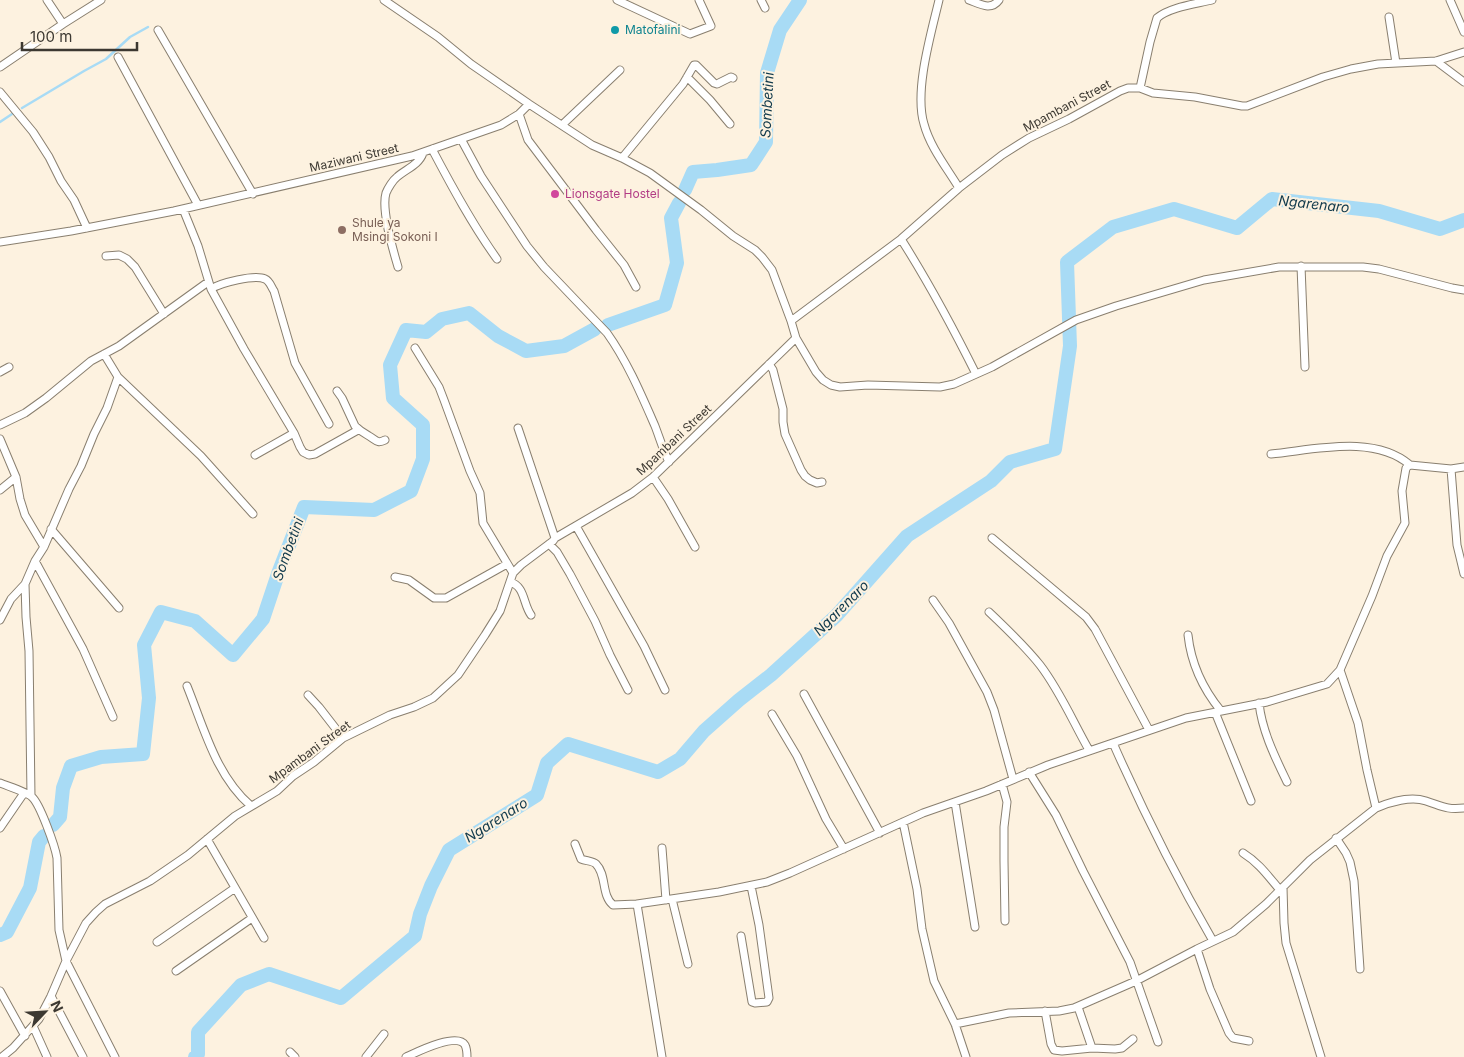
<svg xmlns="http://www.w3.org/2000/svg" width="1464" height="1057" viewBox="0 0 1464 1057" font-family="Inter,sans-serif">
  <rect width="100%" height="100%" fill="#fdf2e0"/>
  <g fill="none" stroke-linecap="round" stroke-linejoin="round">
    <path stroke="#a8dbf5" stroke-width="2.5" d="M22,108L84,71L106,59L130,37L148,27
      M0,122L12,114"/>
    <path stroke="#a8dbf5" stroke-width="14" d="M685,190L693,172L717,170L751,165L766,142L767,73L780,30L800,0
      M608,325L665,305L677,263L671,218L679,203
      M53,825L60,817L63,788L71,766L101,757L143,754L149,698L144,645L161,612L195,621L233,655L263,619L279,571L304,507L374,510L411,491L423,459V425L393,398L390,365L406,330L426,332L442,319L469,313L498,336L526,351L564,346L595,329
      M0,935L7,932L30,888L39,842L44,836
      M195,1057L198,1054V1032L241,985L269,974L341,998L415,936L420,914L431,886L449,850L537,795L547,763L568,744L658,772L680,759L704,731L739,700L771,675L836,616L907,536L991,481L1010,462L1055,449L1070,346L1067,262L1113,227L1174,209L1237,228L1272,199L1379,211L1440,229L1464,220"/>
    <defs>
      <path id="minor" d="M47,0L63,24
        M384,0L438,37L471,64L529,104L592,145L622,158L650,173L701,210L733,236L755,250L762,257L772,270L791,321L796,338L816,372L823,380L831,385L840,387L868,385L940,387L954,384L992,367L1076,320L1116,306L1204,280L1279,267H1363L1379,269L1452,288L1464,290
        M617,0L690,34L711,26L699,0
        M761,0L765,8
        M939,0C931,34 914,91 924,124C930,147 947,168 959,188
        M969,0C980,4 991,11 999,0
        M1450,0L1464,32
        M1389,17L1396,63
        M158,30L253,194
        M118,57L198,205
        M1436,61L1464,82
        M0,67L63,24L101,0
        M687,77L710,100L730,124
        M1140,88L1150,42L1157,18C1170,7 1196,4 1212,0
        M0,92L33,132L49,157L61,181L74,200L87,228
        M519,114L528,140L596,230L624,265L636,287
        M562,125L620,70
        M461,139L481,176L527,246L544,267L607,333C627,361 641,394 655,426C660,439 663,450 669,462
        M432,149C452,187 472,224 497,259
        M622,158L683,84L694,65H696L714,83L717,84L731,77L733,78
        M183,209L198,246L211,289L244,349L294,433L300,447L303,452L309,455L315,454L358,430
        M901,239C929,283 953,328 976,374
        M0,242L71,231L174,211L412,156L501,125L519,114L529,104
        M106,256L119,255L127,259L135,267L164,314
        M1301,266L1305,367
        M398,267C393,250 381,210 386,193C388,188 393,180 397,177C406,169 419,165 423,153
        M211,289C220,283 255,274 265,279C270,281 271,287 274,291L295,363L329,424
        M791,321L901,239L959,188L1002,155L1029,138L1069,119L1120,91L1128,88H1140L1153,93L1195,97L1242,106H1247L1323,77L1351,69L1378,64L1436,61L1464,52
        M415,348L439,387L444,400L470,471L480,493L483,523L513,573
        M104,354L118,377L201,456L253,514
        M769,364L773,370L783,409V422L785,434L801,470L805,476L810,480L817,483L822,482
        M0,372L9,367
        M337,391L342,398L355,426C360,431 364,433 369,436C376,440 377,444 385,440
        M0,425L25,413L46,398L91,361L119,346L208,282
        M518,428L555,538
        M0,439L16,477L20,499L25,515L44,547
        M1271,454C1314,450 1374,434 1410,465
        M255,455L294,433
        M1451,469L1457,545L1464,574
        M653,477L668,499L695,547
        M0,490L16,477
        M576,526L644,646L665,690
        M51,529L119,608
        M992,538L1086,617L1095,629L1149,730
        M549,544L557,552L570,574L595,621L610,655L628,690
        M35,561L83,649L113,717
        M395,577L409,580L434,598H446L507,564
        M510,582C525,586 523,604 531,615
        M933,600L949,623L987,692L994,710L1013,779
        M989,612C1007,629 1025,646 1040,665C1060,691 1073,722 1089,750
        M0,620L11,599L25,584
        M1188,635C1191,663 1203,689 1221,711
        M187,686C204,728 216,776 251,806
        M804,694L880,833
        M308,695L319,707L343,738
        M1259,703C1262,731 1275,757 1287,782
        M1215,712L1251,801
        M772,714L797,756L826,819L844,849
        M1113,743C1143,811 1176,877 1213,941
        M1029,772L1056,815L1083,871L1130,962L1158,1042
        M0,783C7,786 27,792 32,797C40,804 55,846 57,858L59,930L66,961L115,1057
        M1002,784L1007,802L1004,827V861L1005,921
        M31,796L29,651L26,617L25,584L35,561L44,547L69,489L81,466L94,434L107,408L118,377
        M955,802L975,927
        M1376,808L1367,770L1358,723L1340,670L1372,596L1387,556L1405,523L1402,491L1406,468L1410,465L1451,469L1464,467
        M903,822L917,889L922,929L934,981L955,1024L966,1057
        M0,828L24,793
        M1336,838L1346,853L1350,862L1354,881L1360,969
        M207,839L264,938
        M575,844L581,859C586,861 593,861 596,864C607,875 601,895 613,905L637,904L719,892L767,882L790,873L923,813L986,791L1048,765L1186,718L1267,702L1327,684L1340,670
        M662,848L666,900
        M1243,853C1259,863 1268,876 1280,890
        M1283,887L1284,923L1286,943L1321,1057
        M672,899L688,964
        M637,904L662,1057
        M741,936L752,1002L755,1003L767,1002L769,998L759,925L751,886
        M157,942L235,888
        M1197,949L1210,989L1229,1033L1233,1038L1249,1041
        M176,971L252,918
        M0,991L25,1036
        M51,996L83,1057
        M1078,1007L1092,1048
        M1045,1011L1051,1044L1054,1050L1062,1051L1092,1048L1115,1049L1122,1048L1133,1039
        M955,1024L1009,1013L1059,1011L1074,1008L1136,981L1197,949L1233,932L1266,904L1310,860L1376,808C1390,802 1411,796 1426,801C1442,806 1446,810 1464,808
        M33,1026L47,1057
        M290,1052L295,1057
        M2,1057L13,1048L39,1019L51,996L66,961L86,923L96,912L105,904L150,881L188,855L235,816L277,791L293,776L314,762L343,738L390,715L414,707L433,698L458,675L485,635L500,611L513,573L521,565L553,541L555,538L632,493L653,477L796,338
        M366,1057L384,1034
        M406,1057C417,1052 457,1032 465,1045C467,1049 467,1053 467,1057"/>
    </defs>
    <use href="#minor" stroke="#897f6f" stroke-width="9"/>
    <use href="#minor" stroke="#fff" stroke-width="7"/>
  </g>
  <circle fill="#0f9aa8" stroke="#fdf2e0" stroke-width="2" cx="615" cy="30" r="5"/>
  <circle fill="#d1479c" stroke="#fdf2e0" stroke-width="2" cx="555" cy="194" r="5"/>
  <circle fill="#8d6e63" stroke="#fdf2e0" stroke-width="2" cx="342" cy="230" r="5"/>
  <g text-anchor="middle" stroke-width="4" stroke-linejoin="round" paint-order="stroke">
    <g font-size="12" fill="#0d838f" stroke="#fdf2e0" text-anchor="start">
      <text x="625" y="34">Matofalini</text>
    </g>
    <g font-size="12" fill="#3c3831" stroke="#fdf2e0">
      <text transform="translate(1067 106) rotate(-28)" y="4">Mpambani Street</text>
      <text transform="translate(354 158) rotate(-13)" y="4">Maziwani Street</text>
      <text transform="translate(674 440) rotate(-43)" y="4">Mpambani Street</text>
      <text transform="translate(310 752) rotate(-36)" y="4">Mpambani Street</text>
    </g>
    <g font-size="12" fill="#b23c85" stroke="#fdf2e0" text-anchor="start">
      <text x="565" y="198">Lionsgate Hostel</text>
    </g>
    <g font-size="12" fill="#785e54" stroke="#fdf2e0" text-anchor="start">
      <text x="352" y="227">Shule ya<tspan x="352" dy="14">Msingi Sokoni I</tspan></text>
    </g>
    <g font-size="14" font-style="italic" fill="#113a4c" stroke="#fdf2e0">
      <text transform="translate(767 105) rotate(-87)" y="5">Sombetini</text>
      <text transform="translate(1314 204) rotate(6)" y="5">Ngarenaro</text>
      <text transform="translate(288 549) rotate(-70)" y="5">Sombetini</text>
      <text transform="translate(841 608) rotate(-45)" y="5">Ngarenaro</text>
      <text transform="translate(496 820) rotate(-32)" y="5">Ngarenaro</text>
    </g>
  </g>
  <g transform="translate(45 1012) rotate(65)" stroke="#fdf2e0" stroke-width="4" paint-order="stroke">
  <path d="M0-4L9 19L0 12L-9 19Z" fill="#3c3831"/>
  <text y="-8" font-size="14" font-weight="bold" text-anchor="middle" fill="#3c3831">N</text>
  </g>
  <path d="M22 42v8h115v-8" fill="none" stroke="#3c3831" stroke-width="2.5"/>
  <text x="30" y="42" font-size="15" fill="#3c3831" stroke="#fdf2e0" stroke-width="4" paint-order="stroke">100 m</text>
</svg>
